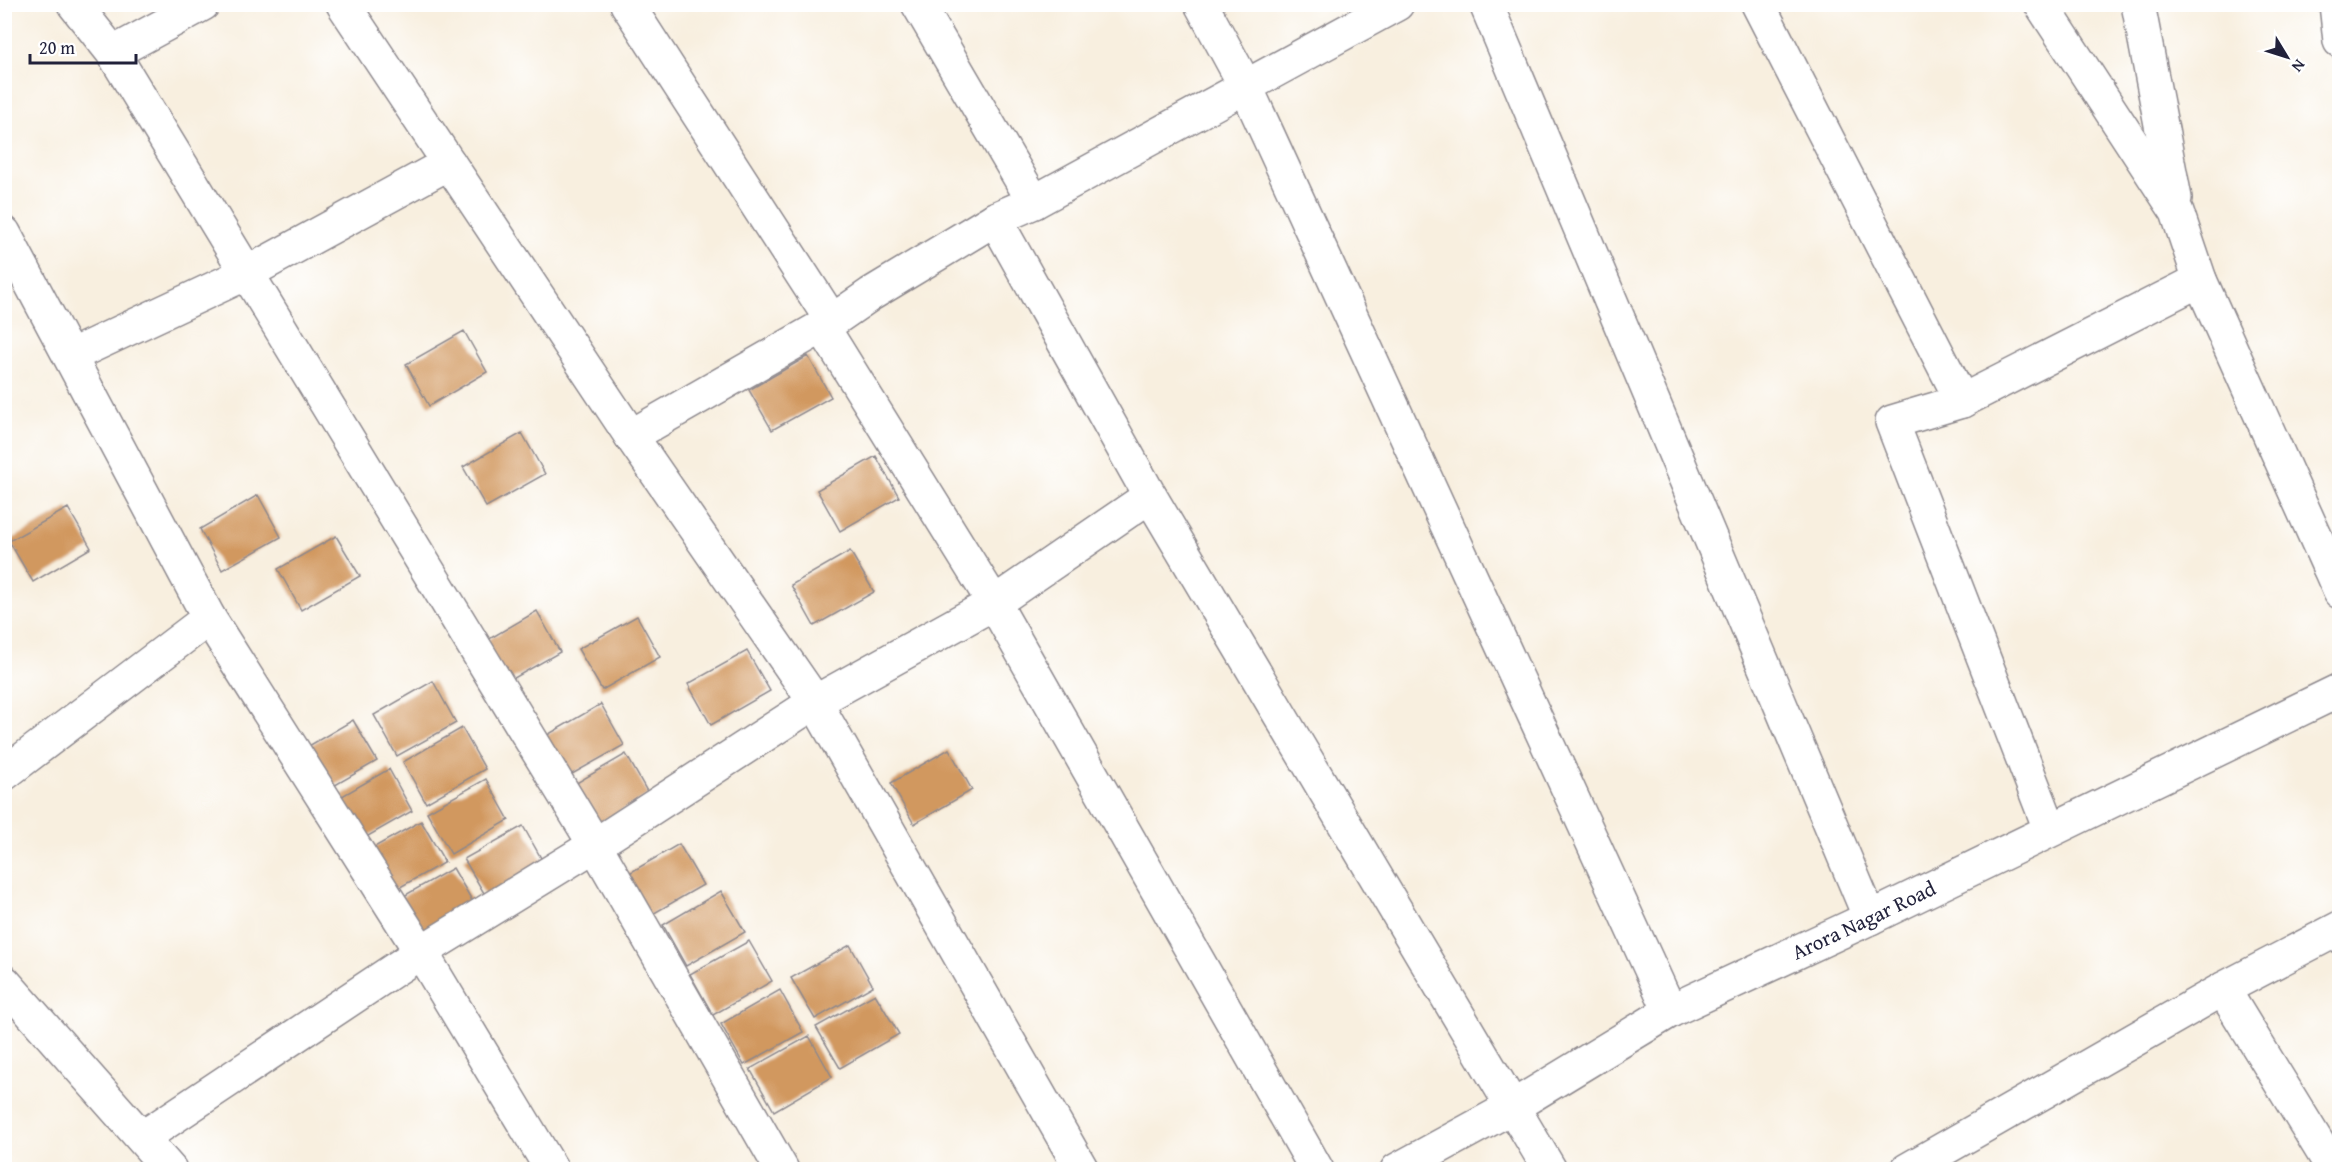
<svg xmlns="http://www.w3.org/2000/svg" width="2344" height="1174" viewBox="0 0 2344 1174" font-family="'Gentium Book Plus',serif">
  <rect width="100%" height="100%" fill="#fff"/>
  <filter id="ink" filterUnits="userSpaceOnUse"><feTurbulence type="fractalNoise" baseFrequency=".0167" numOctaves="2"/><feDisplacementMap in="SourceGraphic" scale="12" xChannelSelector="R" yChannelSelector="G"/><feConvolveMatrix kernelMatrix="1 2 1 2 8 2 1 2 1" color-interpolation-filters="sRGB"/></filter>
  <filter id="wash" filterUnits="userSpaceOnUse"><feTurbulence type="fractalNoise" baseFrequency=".008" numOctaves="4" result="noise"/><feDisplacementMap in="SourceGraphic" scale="24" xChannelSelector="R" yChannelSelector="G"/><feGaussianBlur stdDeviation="1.35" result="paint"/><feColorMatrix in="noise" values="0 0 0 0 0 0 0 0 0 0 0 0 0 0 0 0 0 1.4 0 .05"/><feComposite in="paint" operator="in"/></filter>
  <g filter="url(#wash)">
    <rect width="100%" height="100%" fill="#f8efdf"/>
    <g id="blocks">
      <path fill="#d1985f" d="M464,331L487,372L429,406L406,364Z
        M808,356L831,397L772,430L749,390Z
        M522,433L545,474L486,507L463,467Z
        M876,456L899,497L840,531L817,490Z
        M258,495L281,537L222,570L200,529Z
        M68,508L91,548L33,582L9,541Z
        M336,536L360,576L301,610L278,569Z
        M850,551L874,592L814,626L791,585Z
        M537,611L560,652L502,685L479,645Z
        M637,616L660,657L602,690L578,649Z
        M747,651L770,691L711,725L688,684Z
        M433,681L456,723L397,756L374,715Z
        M601,704L624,745L565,778L542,738Z
        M353,720L377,761L318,795L295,754Z
        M462,728L485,769L426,803L403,762Z
        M949,749L972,790L914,824L891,783Z
        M626,754L649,795L590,829L568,788Z
        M389,769L412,811L354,844L330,803Z
        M486,779L509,820L451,854L427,812Z
        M421,821L445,862L386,895L362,854Z
        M523,826L546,867L488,900L464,859Z
        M679,844L703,885L644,919L621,878Z
        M453,868L477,909L418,943L395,901Z
        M721,891L745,932L686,966L663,925Z
        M749,941L772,981L713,1015L690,974Z
        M850,945L873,986L815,1019L791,978Z
        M780,990L803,1032L744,1065L721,1024Z
        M875,994L899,1034L840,1068L816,1027Z
        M809,1036L832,1077L774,1111L750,1069Z"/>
    </g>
  </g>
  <g filter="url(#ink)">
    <use href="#blocks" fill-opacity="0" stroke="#8d888d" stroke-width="1.5"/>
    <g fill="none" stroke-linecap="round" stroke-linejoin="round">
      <defs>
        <g id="minor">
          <path d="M74,4L113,53L595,845L782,1170"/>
          <path d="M343,4L631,436L815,702L1082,1170"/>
          <path d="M627,4L832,321"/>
          <path d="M918,4L1034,202"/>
          <path d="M1201,4L1245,85L1670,1011"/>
          <path d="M1486,4L1870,918"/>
          <path d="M1758,4L1962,401L1892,422L2050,829"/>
          <path d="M2041,4L2177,212L2200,280L2329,567"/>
          <path d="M2138,4L2175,198"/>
          <path d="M2336,4L2340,41"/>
          <path d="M113,53L203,4"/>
          <path d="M995,219L1150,496L1550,1170"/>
          <path d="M4,233L209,618L421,952L552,1170"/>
          <path d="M822,326L994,603L1317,1170"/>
          <path d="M70,356L247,273L449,163"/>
          <path d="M1962,401L2200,280"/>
          <path d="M631,436L832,321L871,294L995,219L1034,202L1397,4"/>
          <path d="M2340,562L2329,567L2340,592"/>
          <path d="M4,774L209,618"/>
          <path d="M4,982L170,1170"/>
          <path d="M2223,989L2334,1170"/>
          <path d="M142,1138L421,952L595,845L815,702L994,603L1150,496"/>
          <path id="s1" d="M1397,1170L1512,1107L1670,1011L1870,918L2340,690"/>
          <path d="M1907,1170L2223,989L2340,928"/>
        </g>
      </defs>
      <use href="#minor" stroke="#8d888d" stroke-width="36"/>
      <use href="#minor" stroke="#fff" stroke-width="33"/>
    </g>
  </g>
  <g text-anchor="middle" stroke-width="4.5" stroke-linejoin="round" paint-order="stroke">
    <g font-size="21" fill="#22223b" stroke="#fff">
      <text dy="7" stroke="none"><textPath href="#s1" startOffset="530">Arora Nagar Road</textPath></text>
    </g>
  </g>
  <rect width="2344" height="1174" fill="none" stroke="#fff" stroke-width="24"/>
  <g transform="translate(2287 57) rotate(128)" stroke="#ffffff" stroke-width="4.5" paint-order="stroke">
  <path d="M0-4.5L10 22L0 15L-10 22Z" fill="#22223b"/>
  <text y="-9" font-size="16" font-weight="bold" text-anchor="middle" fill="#22223b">N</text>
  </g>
  <path d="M30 54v9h106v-9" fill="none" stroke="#22223b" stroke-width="3"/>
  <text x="39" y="54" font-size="18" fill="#22223b" stroke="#ffffff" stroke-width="4.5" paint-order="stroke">20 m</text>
</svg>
